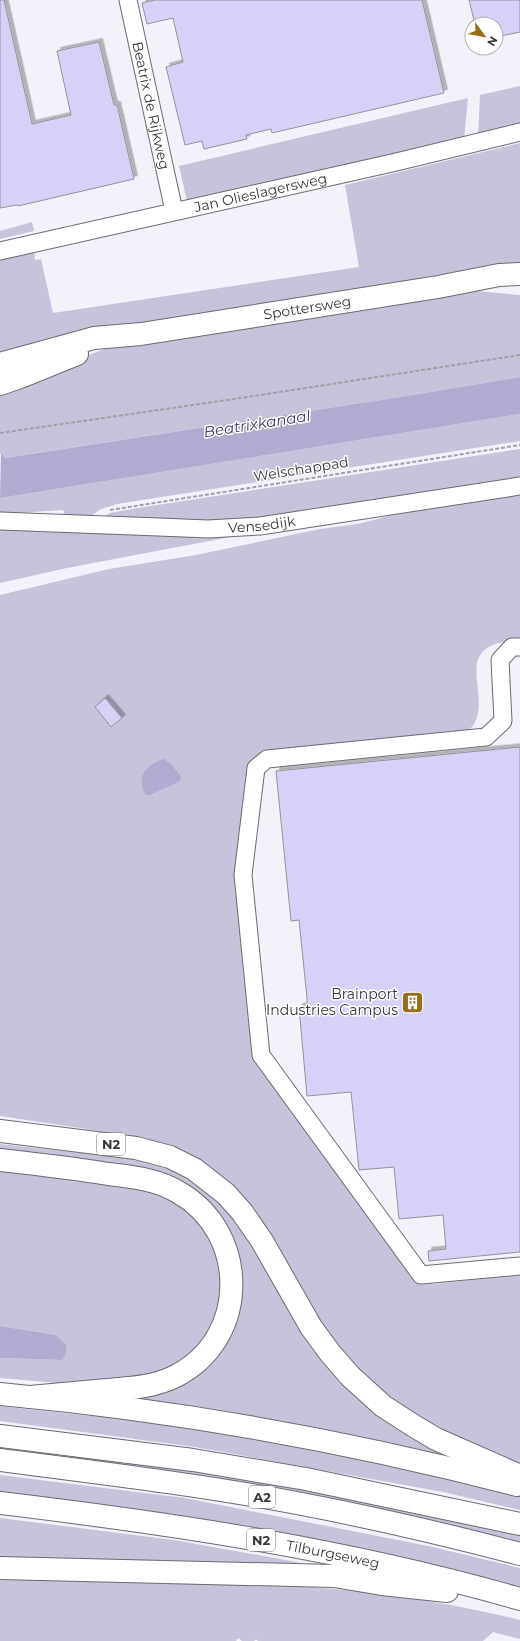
<svg xmlns="http://www.w3.org/2000/svg" width="520" height="1641" viewBox="0 0 520 1641" font-family="Montserrat,sans-serif">
  <defs>
    <filter id="shadow"><feDropShadow dx="3.5" dy="-3.5" stdDeviation="0" flood-color="#0004"/></filter>
  </defs>
  <rect width="100%" height="100%" fill="#f3f2fa"/>
  <path fill="#c6c3da" d="M520,86V127L478,137L480,95Z
    M468,98L464,139L187,201L179,166Z
    M520,143V271L0,356V258L34,251L35,260L41,259L53,313L359,267L345,185Z
    M32,222L34,231L0,239V231Z
    M477,291L520,295V377L407,396L4,458L0,453V388L110,347L451,292Z
    M520,414V441L117,504L99,510L88,519H67L63,510L0,514V498Z
    M520,449V481L265,521L100,520L110,513L144,507Z
    M520,490V641C511,642 501,641 493,645C456,659 497,707 467,732L249,767L246,775L237,871L254,1050L424,1282L433,1284L520,1275V1465L439,1435L340,1359L264,1239L174,1147L139,1137L0,1116V595L109,569L196,555L320,529L358,524L442,502Z
    M0,526L241,535L67,568L0,583Z
    M0,1144L136,1159L166,1166L190,1177L223,1198L333,1364L500,1469L106,1396L170,1382L234,1302L203,1205L0,1152Z
    M0,1167L150,1186L196,1212L227,1274L213,1335L166,1375L68,1384L0,1378V1358L62,1360L56,1335L0,1326Z
    M0,1406C67,1414 135,1419 201,1429C308,1447 415,1468 520,1495V1510L443,1492L195,1447L0,1421Z
    M0,1445L190,1468L436,1515L520,1536V1546L0,1452Z
    M0,1475L185,1498L428,1546L520,1568V1586C446,1568 371,1550 296,1535C198,1517 99,1505 0,1492Z
    M0,1518L174,1540L291,1561L356,1575L290,1567L176,1561L0,1560Z
    M0,1574C174,1580 350,1577 520,1620V1639L493,1632L483,1641H258L256,1639L254,1641H242L238,1638L236,1641H0Z"/>
  <path fill="#b0abcf" d="M520,377V414L0,498L1,453L5,458L407,396Z
    M164,759C172,764 176,770 181,777L180,781L150,795H146C135,778 146,764 164,759Z
    M0,1326L56,1335L66,1345V1353L62,1360L0,1358Z"/>
  <path fill="#d6d2f7" stroke="#939399" filter="url(#shadow)" d="M0,0H4L32,124L71,115L57,51L99,42L114,105H117L134,179L18,206L17,205L0,208Z
    M155,0H422L444,93L272,133L271,129L246,135L247,139L204,149L202,141L185,145L166,67L183,62L173,18L147,24L142,3Z
    M469,0H520V32L496,37V24H475Z
    M105,698L122,718L111,727L95,707Z
    M520,747V1252L429,1261L428,1251L446,1249L443,1215L399,1219L394,1167L359,1170L351,1092L307,1096L299,1007L307,1006V998L299,920L291,921L276,771Z"/>
  <g fill="none" stroke-linecap="round" stroke-linejoin="round">
    <defs>
      <g id="minor">
        <path id="s1" d="M128,0L174,211"/>
        <path id="s2" d="M0,251L392,163L520,132"/>
        <path id="s3" d="M0,521L159,527L208,529L260,526L520,486"/>
        <path d="M520,647H512L500,660L503,721L486,737L267,759L256,768L243,875L261,1055L421,1275L520,1266"/>
      </g>
      <g id="major">
        <path id="s4" d="M0,364L94,338L141,334L438,287L499,275L520,274"/>
        <path d="M0,384L20,377L77,354"/>
      </g>
      <g id="highway">
        <path d="M0,1131L136,1148L170,1157L194,1169L226,1194L242,1212L262,1241L311,1327L330,1353L350,1376L383,1406L414,1426L436,1439L520,1476"/>
        <path d="M0,1160C36,1164 72,1168 108,1174C132,1177 157,1179 178,1192C249,1232 250,1338 176,1376C150,1389 124,1388 96,1391C74,1393 52,1395 30,1397"/>
        <path d="M0,1394C174,1410 348,1441 517,1485"/>
        <path d="M0,1436L193,1460L306,1479L520,1524"/>
        <path d="M0,1460C101,1473 202,1485 302,1504C375,1518 448,1535 520,1554"/>
        <path id="s5" d="M0,1503C175,1524 350,1550 520,1599"/>
        <path d="M0,1568L334,1576L382,1584L447,1591"/>
      </g>
    </defs>
    <use href="#minor" stroke="#6b6b71" stroke-width="19"/>
    <use href="#major" stroke="#6b6b71" stroke-width="24"/>
    <use href="#highway" stroke="#6b6b71" stroke-width="24"/>
    <path stroke="#a1a0a6" stroke-width="2" stroke-dasharray="4 2" stroke-linecap="butt" d="M0,433L234,399L520,355
      M110,510L520,445"/>
    <use href="#minor" stroke="#fff" stroke-width="17"/>
    <use href="#major" stroke="#fff" stroke-width="22"/>
    <use href="#highway" stroke="#fff" stroke-width="22"/>
  </g>
  <defs>
    <symbol id="building-square" viewBox="-11 -11 22 22"><rect x="-9" y="-9" width="18" height="18" rx="4" fill="#976f1a" stroke="#fff"/><path d="M-4-6H4V6H1V3H-1V6H-4ZM-2.5-4.3h1.7v1.8h-1.7ZM.8-4.3h1.7v1.8H.8ZM-2.5-1h1.7V.8h-1.7ZM.8-1h1.7V.8H.8Z" fill="#fff"/></symbol>
  </defs>
  <g fill-rule="evenodd">
    <use href="#building-square" x="400" y="990" width="25" height="25"/>
  </g>
  <g text-anchor="middle" stroke-width="3" stroke-linejoin="round" paint-order="stroke">
    <g fill="#fff" stroke="#737375" stroke-width="1">
      <rect x="97" y="1133" width="28" height="22" rx="3"/>
      <rect x="249" y="1486" width="26" height="22" rx="3"/>
      <rect x="247" y="1529" width="28" height="22" rx="3"/>
    </g>
    <g font-size="13" font-weight="bold" fill="#37373a">
      <text x="111" y="1149">N2</text>
      <text x="262" y="1502">A2</text>
      <text x="261" y="1545">N2</text>
    </g>
    <g font-size="14" fill="#37373a" stroke="#fff">
      <text dy="5" stroke="none"><textPath href="#s1" startOffset="108">Beatrix de Rijkweg</textPath></text>
      <text dy="5" stroke="none"><textPath href="#s2" startOffset="267">Jan Olieslagersweg</textPath></text>
      <text dy="5" stroke="none"><textPath href="#s4" startOffset="313">Spottersweg</textPath></text>
      <text transform="translate(301 469) rotate(-9)" y="5">Welschappad</text>
      <text dy="5" stroke="none"><textPath href="#s3" startOffset="262">Vensedijk</textPath></text>
      <text dy="5" stroke="none"><textPath href="#s5" startOffset="337">Tilburgseweg</textPath></text>
    </g>
    <g font-size="14" fill="#37373a" stroke="#fff" text-anchor="end">
      <text x="398" y="999">Brainport<tspan x="398" dy="16">Industries Campus</tspan></text>
    </g>
    <g font-size="15" font-style="italic" fill="#403767" stroke="#fff">
      <text transform="translate(257 424) rotate(-9)" y="5">Beatrixkanaal</text>
    </g>
  </g>
  <g transform="translate(484 36) rotate(122)"><circle r="19" fill="#ffffff" stroke="#afafb0"/>
  <path d="M0-3L7 15L0 10L-7 15Z" fill="#976f1a"/>
  <text y="-6" font-size="11" font-weight="bold" text-anchor="middle" fill="#37373a">N</text>
  </g>
</svg>
